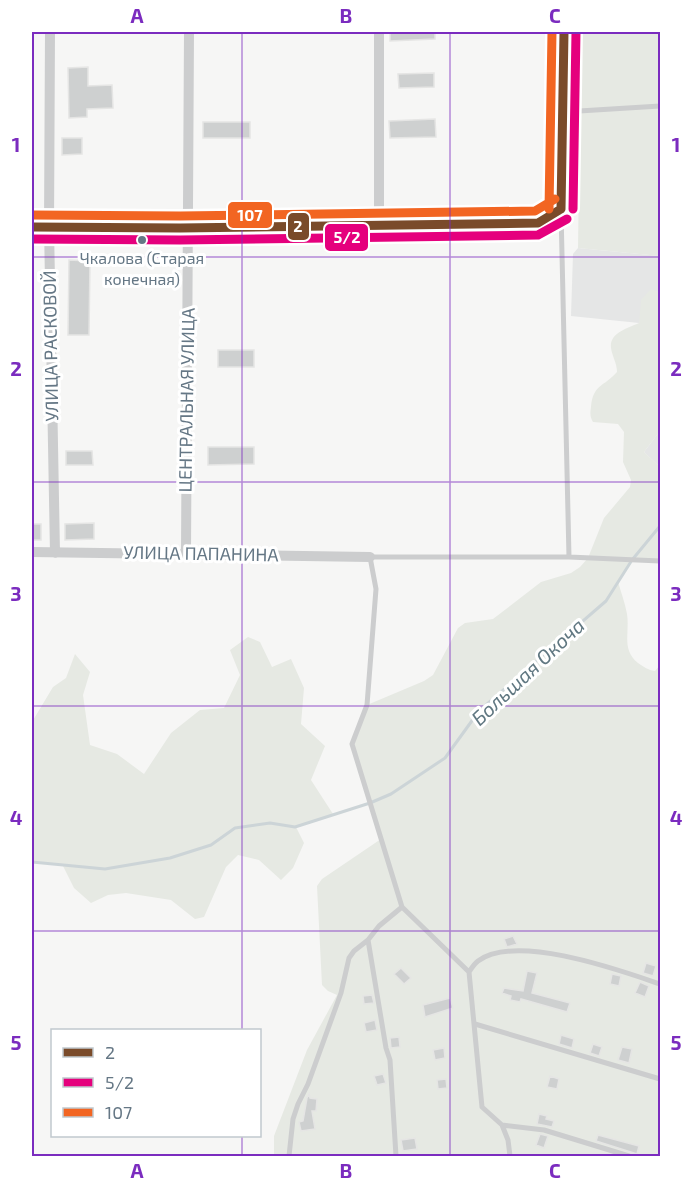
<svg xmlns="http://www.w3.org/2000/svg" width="692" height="1188" viewBox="0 0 692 1188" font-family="'Exo 2',sans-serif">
  <rect width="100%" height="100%" fill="#f6f6f5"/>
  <path fill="#e5e6e6" d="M578,248L660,256V293L651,290L639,323L571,316L573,254Z
    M660,431V467L644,452Z"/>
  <path fill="#e6e9e3" d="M581,32H660V256L578,248Z
    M651,289L660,293V431L644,452L660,467V561L632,560L618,582C621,592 625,603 627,614C630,633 621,649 638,663C644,667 648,670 655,671L660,665V1156H274V1136L307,1050L337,995L328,991L322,985L317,886L322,879L381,839L352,744L367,705L424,681L433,675L458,628L465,623L493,619L541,582L571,573L580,567L588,558L604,518L630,487L631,480L623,462L624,432L618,424L593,422C590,417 590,414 591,407C593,384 604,387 617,372C617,363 612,356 611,348C609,333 628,328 639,323L641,300Z
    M248,637L260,642L272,667L291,659L304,688L301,724L325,746L311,780L333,814L296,827L304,843L293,868L281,880L259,860L238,855L226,867L204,917L195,919L171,900L126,893L108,895L91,903L74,888L63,866L32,862V722L53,687L66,678L75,654L90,672L83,695L90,745L117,754L144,774L171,733L200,710L224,708L240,675L230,650Z"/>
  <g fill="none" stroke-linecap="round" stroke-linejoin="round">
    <path stroke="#ccd4d7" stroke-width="3" d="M32,862L105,869L170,858L211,845L235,828L270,823L295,827L370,803L391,794L445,758L479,711L606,601L632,560L660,526"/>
  </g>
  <path fill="#ced0d0" stroke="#e5e5e4" stroke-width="1.5" d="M390,32H435V39L390,41Z
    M88,67V86L112,85L113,108L87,109V117L69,118L68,68Z
    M434,73V87L399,88L398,74Z
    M435,119L436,137L390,138L389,121Z
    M203,122H250V138H203Z
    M62,138H82V154L62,155Z
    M69,260L90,261L89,335H68Z
    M218,350H254V367H218Z
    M208,447H254V464L208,465Z
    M66,451H92L93,465H66Z
    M94,523V539L65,540V524Z
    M32,524H41V540H32Z
    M513,936L517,944L507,947L504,939Z
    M646,963L656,966L653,976L643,973Z
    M401,968L411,978L404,984L394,974Z
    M527,971L537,973L532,993L570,1003L567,1012L521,999L520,1002L510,1000L511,996L502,993L504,988L523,991Z
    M612,974L621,976L619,986L610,984Z
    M640,982L649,986L645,997L635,993Z
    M372,995L374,1003L364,1004L363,996Z
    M450,998L453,1008L425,1017L423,1005Z
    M375,1020L377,1030L366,1032L364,1023Z
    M561,1035L574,1039L572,1048L559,1044Z
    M399,1037L400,1047L391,1048L390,1038Z
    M593,1044L602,1047L599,1056L590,1053Z
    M622,1047L632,1049L629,1063L618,1060Z
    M444,1048L445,1058L435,1060L433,1050Z
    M383,1074L386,1083L377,1085L374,1076Z
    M550,1076L559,1079L557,1089L547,1087Z
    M446,1079L447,1088L438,1089L437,1080Z
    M309,1094L310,1098L317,1099L316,1111H312L315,1129L301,1131L299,1122L303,1121L307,1098Z
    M539,1114L547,1116L546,1119L554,1121L552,1127L537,1124Z
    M540,1134L548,1136L544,1148L536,1145Z
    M598,1135L639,1146L637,1154L596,1141Z
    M415,1138L417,1149L403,1151L401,1140Z"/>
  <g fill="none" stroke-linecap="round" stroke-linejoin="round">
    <path stroke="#cccdce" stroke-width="5" d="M563,112L660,106
      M561,211L569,557H370L376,589L367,705L352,744L402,907L469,972L482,1107L502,1125L544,1130L629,1156
      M569,557L660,561
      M368,940L386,1048L390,1060L396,1156
      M469,972C471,969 474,964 478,961C516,933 619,970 660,984
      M475,1024L660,1079
      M502,1125L508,1140L510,1156
      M289,1156L293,1119L298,1104L308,1084L341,993L349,958L354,951L368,940L379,926L402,907"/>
    <path stroke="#cccdce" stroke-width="10" d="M50,32L49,227L55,553
      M379,226V32
      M32,552L370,557
      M186,553L189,32"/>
    <path stroke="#e0e1e1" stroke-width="15" d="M32,227L180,228L538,223L561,209L564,32"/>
    <defs>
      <path id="bus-1" d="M561,209L564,32
        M32,227L180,228L538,223L561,209"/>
      <path id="bus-2" d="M573,209L576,32
        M32,239L180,240L538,235L567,219"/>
      <path id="bus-3" d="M549,209L552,32
        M32,215L180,216L535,211L555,199"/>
    </defs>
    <use href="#bus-1" stroke="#fff" stroke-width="14"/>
    <use href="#bus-2" stroke="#fff" stroke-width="14"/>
    <use href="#bus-3" stroke="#fff" stroke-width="14"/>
    <use href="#bus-1" stroke="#7a4b2a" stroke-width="9"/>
    <use href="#bus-2" stroke="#e5007d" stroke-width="9"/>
    <use href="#bus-3" stroke="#f26522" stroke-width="9"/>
  </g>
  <path fill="none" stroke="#7b2cbf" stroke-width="1.5" stroke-opacity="0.55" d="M242,32V1030M450,32V1156M32,257H660M32,482H660M32,706H660M32,931H660M242,1136V1156"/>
  <circle fill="#657785" stroke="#fff" stroke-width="2" cx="142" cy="240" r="5"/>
  <g text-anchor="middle" stroke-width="6" stroke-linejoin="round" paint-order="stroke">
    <g font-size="16" fill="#657785" stroke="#fff">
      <text x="142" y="264">Чкалова (Старая<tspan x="142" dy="21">конечная)</tspan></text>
    </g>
    <g font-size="18" fill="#657785" stroke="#fff">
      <text transform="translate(51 346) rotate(-91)" y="6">УЛИЦА РАСКОВОЙ</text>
      <text transform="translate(187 400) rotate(-89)" y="6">ЦЕНТРАЛЬНАЯ УЛИЦА</text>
      <text transform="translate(201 554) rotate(1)" y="6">УЛИЦА ПАПАНИНА</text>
    </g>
    <g font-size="20" font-style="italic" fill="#617882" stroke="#fff">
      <text transform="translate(528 672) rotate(-43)" y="7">Большая Окоча</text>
    </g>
  </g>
  <g stroke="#fff" stroke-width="2">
    <rect x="227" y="201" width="46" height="28" rx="6" fill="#f26522"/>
    <rect x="287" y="212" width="23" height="29" rx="6" fill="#7a4b2a"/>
    <rect x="324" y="223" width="45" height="29" rx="6" fill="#e5007d"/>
  </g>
  <g font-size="16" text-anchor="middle" font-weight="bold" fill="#fff">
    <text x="250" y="221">107</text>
    <text x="298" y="232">2</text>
    <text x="347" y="243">5/2</text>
  </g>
  <rect width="692" height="1188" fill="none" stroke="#ffffff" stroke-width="66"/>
  <rect x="51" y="1029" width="210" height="108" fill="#ffffff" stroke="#c1c9ce" stroke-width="1.5"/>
  <rect x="63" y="1048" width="30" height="9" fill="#7a4b2a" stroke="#c1c9ce" stroke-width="1.5"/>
  <text x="105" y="1059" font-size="18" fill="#657785">2</text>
  <rect x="63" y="1078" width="30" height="9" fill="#e5007d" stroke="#c1c9ce" stroke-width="1.5"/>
  <text x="105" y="1089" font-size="18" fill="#657785">5/2</text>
  <rect x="63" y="1108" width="30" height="9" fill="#f26522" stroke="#c1c9ce" stroke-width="1.5"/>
  <text x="105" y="1119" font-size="18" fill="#657785">107</text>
  <rect x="33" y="33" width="626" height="1122" fill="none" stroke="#7b2cbf" stroke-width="2"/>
  <g font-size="20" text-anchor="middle" font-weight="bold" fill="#7b2cbf">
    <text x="137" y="23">A</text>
    <text x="346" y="23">B</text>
    <text x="555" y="23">C</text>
    <text x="16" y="152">1</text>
    <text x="676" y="152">1</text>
    <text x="16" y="376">2</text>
    <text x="676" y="376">2</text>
    <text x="16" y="601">3</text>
    <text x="676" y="601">3</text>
    <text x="16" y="825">4</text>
    <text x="676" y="825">4</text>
    <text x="16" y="1050">5</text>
    <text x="676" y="1050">5</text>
    <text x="137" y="1178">A</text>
    <text x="346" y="1178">B</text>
    <text x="555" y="1178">C</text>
  </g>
</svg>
